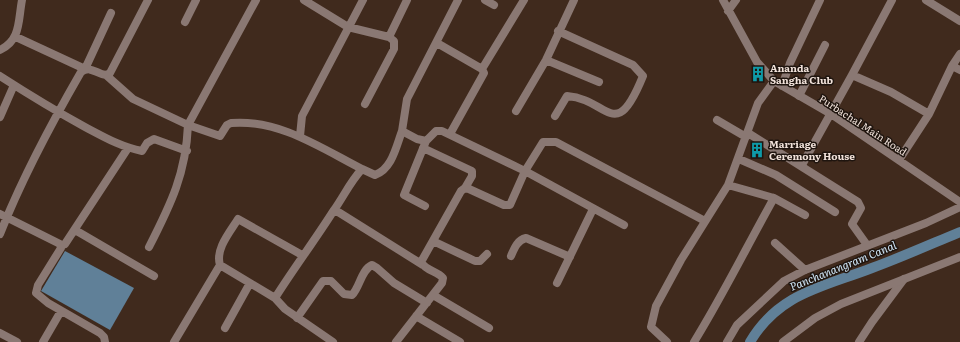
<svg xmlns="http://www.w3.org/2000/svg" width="960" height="342" viewBox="0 0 960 342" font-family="Literata,serif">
  <rect width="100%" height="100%" fill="#402a1d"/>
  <path fill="#608098" d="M65,251L134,288L110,330L41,291Z"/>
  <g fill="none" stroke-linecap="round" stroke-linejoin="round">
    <path stroke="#608098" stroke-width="10" d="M750,342C779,293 823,287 872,268C902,257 931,244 960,232"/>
    <path stroke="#8a7873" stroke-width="8" d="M256,0L188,125L220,136L227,125L231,123C279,119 321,148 362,169
      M304,0L348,27L389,37L394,41V49L365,104
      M458,0L407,99L402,131L417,139L426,141L436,131H442L525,171L624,225
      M485,0L494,5
      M723,0L757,62L774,81L831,114L960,202
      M926,0L960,21
      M728,11L736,0
      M185,22L196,0
      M16,37L85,69L111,13
      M389,37L407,0
      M437,43L482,69L484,73L450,134
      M0,50C21,40 18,21 22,0
      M546,60L599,82
      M952,66L960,70
      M482,69L524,0
      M106,75L133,99L188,125C186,173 171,204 149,247
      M852,75L891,92L929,114
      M0,76C28,94 56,111 85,127C104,137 121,147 142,151L147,143L154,139L187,151
      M782,86L790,63L820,0
      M799,96L825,45
      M516,111L546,60L574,0
      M555,116L567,96C609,99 615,145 643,76L633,65L558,31
      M0,117L14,85
      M717,120L746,137
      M748,133L858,202L861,208L852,224L867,245
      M300,136L302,116L363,0
      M423,148L472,171V176L465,188
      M739,159L776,175L835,212
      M899,160L929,114L952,66L960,54
      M802,165L852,75L892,0
      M728,185L774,198L805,215
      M425,206L404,195L426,141
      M335,210L423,265
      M0,214L60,244L61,248L38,285L36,293L48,303L100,333L104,337L105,342
      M75,230L154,276
      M0,234C22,178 51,124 81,72C91,65 96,74 106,75L110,73L148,0
      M433,241L475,261H480L487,254
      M775,243L805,270
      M65,244L128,148
      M511,256C514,249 517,240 526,238L570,257
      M557,283L593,209
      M433,295L489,328
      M275,298L220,265C215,249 230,232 238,219L302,255
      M416,316L460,342
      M297,318L323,281H331L344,294L352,295C360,287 361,270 372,265L377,268L394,283L427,303
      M225,328L250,283
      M0,333L17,342
      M43,342L61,311
      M174,342L220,265
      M333,342L285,309L275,298C294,268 315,240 334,210C344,196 350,182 362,169L375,175C392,169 396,147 402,131
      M396,342L442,283L443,278C437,271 426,271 421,262L461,191L465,188L469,189L504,205H510L525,171L543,142H556L705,221
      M667,342L651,327L656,306L681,260L728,185L758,103L774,81
      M694,342C723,295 747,246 774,198
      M727,342L737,325L784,281L805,270L926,223L960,207
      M859,342L872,322L904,279"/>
    <path stroke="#8a7873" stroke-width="8" d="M783,342L815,318L841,304L960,257"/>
  </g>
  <defs>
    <symbol id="building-bare" viewBox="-9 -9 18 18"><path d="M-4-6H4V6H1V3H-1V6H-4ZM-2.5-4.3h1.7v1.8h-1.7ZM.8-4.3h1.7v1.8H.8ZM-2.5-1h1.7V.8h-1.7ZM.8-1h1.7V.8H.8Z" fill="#0f9aa8" stroke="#1f150f" stroke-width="2.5" paint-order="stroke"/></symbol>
  </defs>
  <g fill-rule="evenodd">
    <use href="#building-bare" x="747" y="63" width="22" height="22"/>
    <use href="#building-bare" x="746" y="139" width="22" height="22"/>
  </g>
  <g text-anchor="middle" stroke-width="3" stroke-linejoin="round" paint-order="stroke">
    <g font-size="10" font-weight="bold" fill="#f1e2da" stroke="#1f150f" text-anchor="start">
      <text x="770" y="72">Ananda<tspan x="770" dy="12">Sangha Club</tspan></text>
      <text x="769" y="148">Marriage<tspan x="769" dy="12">Ceremony House</tspan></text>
    </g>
    <g font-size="10" fill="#f1e2da" stroke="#1f150f">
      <text transform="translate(863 125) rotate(33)" y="4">Purbachal Main Road</text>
    </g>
    <g font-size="11" font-style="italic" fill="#d0e6f7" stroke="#1f150f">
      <text transform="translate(843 266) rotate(-22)" y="4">Panchanangram Canal</text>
    </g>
  </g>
</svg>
